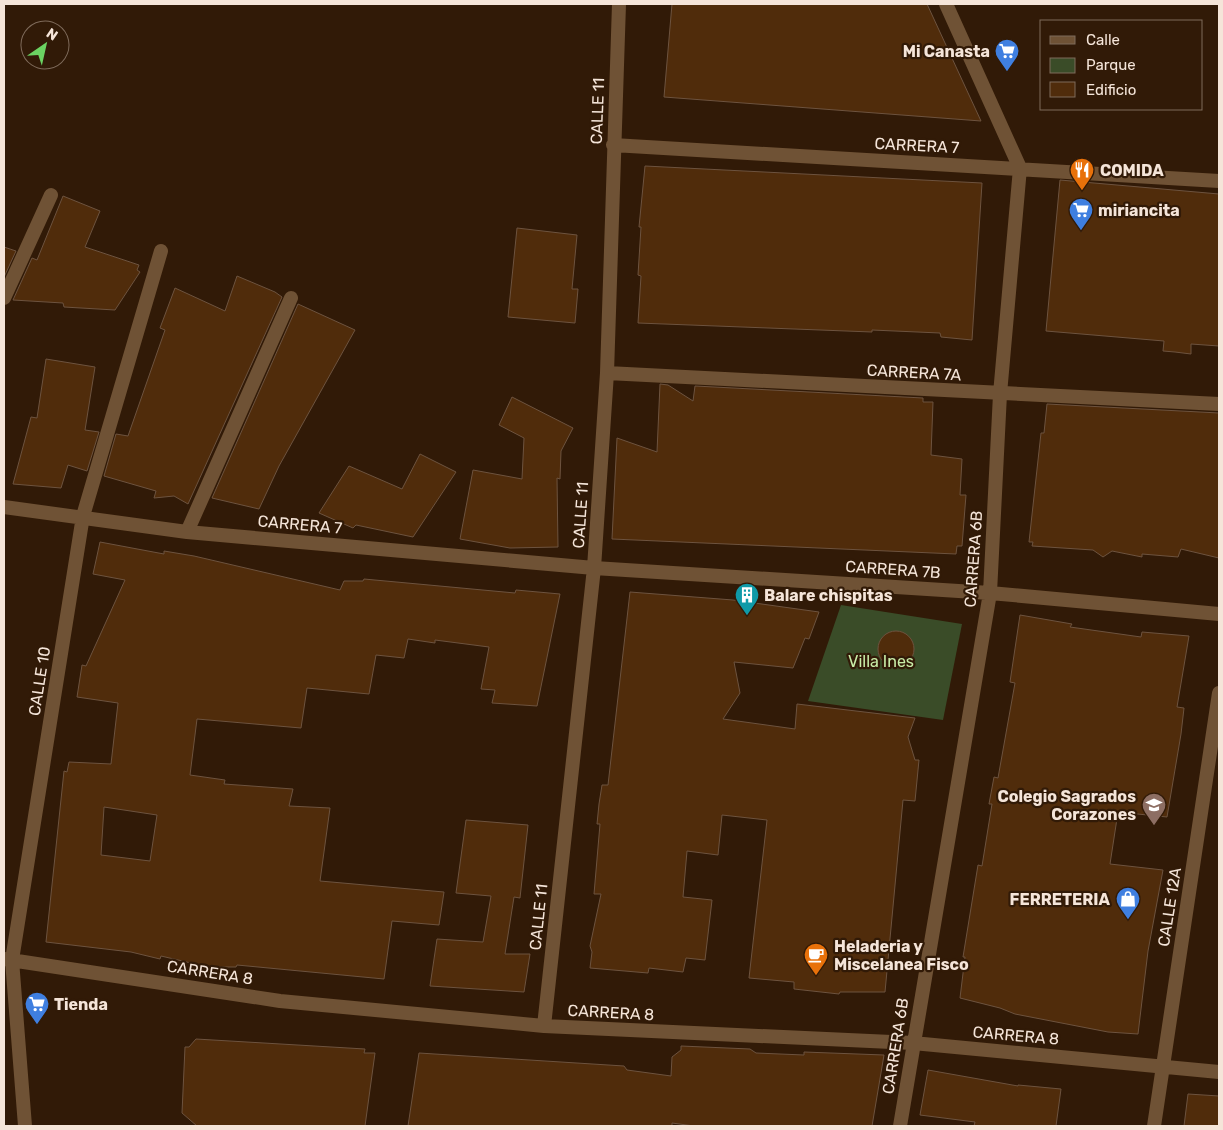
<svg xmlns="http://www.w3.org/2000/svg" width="1223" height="1130" viewBox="0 0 1223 1130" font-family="Rubik,sans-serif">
  <rect width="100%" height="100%" fill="#311a07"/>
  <path fill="#3a4c28" d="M841,605L962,624L943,720L808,701Z"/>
  <path fill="#502c0b" stroke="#6d533f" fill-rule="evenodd" d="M672,4H927L981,121L664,97Z
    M645,166L982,183L972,340L941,337L940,333L872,330V332L638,323L641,276L638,275L641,227H639Z
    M1060,180L1219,194V346L1191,344V354L1175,352L1163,351L1164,341L1046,331Z
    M63,196L100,211L85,247L139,265L137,270L140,272L115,310L64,307L63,303L13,300L32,258L37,260Z
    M517,228L577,235L572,289H578L575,323L508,317Z
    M4,247L16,251L4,277Z
    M237,276L275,292L282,297L188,504L174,496L154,498L156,491L104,476L116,434L128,436L165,330L160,328L175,288L225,311Z
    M298,304L355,330L279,466L259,509L212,498Z
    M46,359L95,367L85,430L99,432L87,471L68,465L61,488L13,484L31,417L37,418Z
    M660,384L668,385L693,401L695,386L923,398V402H933L931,455L962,459L960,495H966L962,546H957L956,554L612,539L617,438L657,452Z
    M512,397L573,428L561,451L560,479L557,478L558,547L510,548L460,539L473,470L522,479L524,438L499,425Z
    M1047,404L1219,413V558L1181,549L1178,557L1142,554V557L1112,551L1103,557L1093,550L1032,546L1033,542H1029L1041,433H1044Z
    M420,454L456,472L413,537L356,525L353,528L319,513L349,466L402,489Z
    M100,542L164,554V551L194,556L340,590L344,581H363L364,579L515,593L516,590L560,594L537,706L492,703L495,690L481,689L489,647L435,640V643L408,639L404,658L376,655L369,694L307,688L301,728L197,719L190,775L225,780L224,784L293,789L289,806L330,808L320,881L444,892L439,925L392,921L384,979L237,965L236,967H208L161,956L160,959L131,952L46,942L64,771L67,772L69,762L111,764L118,703L77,697L82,665L86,666L125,580L93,574ZM104,807L157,815L150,861L101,855Z
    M630,592L733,600L819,612L809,639L805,638L793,668L734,662L740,693L723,719L795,729L797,704L915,718L908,737L915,760H919L915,801L903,800L885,992H840L839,994L794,989V982L749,978L767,820L722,815L718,855L687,851L683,897L712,900L705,960L686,958L683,972L649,968L648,973L590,968L592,952L590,946L601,894H594L600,824H597L599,804L602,785H608Z
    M1020,615L1072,624L1070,627L1141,637L1142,632L1189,636L1177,707L1184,708L1181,734L1167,817L1118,812L1110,864L1163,870L1148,951L1138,1034L1108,1032L1015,1014L1000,1008L960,998L965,957H963L978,865L982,866L992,804H989L994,777L998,778L1015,683L1010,682Z
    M878 649a18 18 0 1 1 36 0a18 18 0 1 1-36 0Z
    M466,820L528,825L520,898L514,897L505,954H530L524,992L430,986L437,939L483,942L491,896L456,893Z
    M196,1039L365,1049L364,1053H375L365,1126H197L182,1113L185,1047H189Z
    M681,1046L750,1049L756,1053L804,1055V1052L884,1055L872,1126H694L672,1123V1126H408L419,1053L624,1066L627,1070L671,1076L672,1057L681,1050Z
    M928,1070L1018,1086V1085L1061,1089L1056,1126H974L975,1122L920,1115Z
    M1188,1094L1219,1096V1126H1184Z"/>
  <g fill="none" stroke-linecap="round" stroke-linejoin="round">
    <path stroke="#6f5235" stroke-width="14" d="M613,145L1219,181
      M4,298L51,195
      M607,373L1219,404
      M4,507L187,532L594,568L990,593L1219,614
      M187,532L291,298
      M4,959L280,1001L544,1026L913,1043L1219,1072
      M544,1026L594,568L607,373L619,4
      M25,1126L12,960L83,516L161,251
      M900,1126L990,593L1000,394L1020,168L946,4
      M1154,1126L1219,693"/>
  </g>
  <defs>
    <symbol id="supermarket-pin" viewBox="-11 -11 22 30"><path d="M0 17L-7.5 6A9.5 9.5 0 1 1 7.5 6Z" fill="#3f7fe0" stroke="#311a07"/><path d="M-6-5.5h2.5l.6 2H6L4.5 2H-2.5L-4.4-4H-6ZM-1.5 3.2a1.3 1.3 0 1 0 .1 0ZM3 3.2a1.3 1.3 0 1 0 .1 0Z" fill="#fff"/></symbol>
    <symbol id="restaurant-pin" viewBox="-11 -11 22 30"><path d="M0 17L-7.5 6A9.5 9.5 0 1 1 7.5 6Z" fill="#e8710a" stroke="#311a07"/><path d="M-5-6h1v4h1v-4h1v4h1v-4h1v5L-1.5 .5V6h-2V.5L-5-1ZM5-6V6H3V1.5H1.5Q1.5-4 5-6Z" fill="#fff"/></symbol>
    <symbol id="building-pin" viewBox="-11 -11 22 30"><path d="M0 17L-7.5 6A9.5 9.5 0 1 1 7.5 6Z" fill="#0f9aa8" stroke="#311a07"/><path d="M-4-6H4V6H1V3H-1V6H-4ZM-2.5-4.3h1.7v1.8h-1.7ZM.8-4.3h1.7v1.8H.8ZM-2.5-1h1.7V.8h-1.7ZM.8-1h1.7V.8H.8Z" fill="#fff"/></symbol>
    <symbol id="school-pin" viewBox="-11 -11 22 30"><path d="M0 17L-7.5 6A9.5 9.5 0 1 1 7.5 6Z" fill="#8d6e63" stroke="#311a07"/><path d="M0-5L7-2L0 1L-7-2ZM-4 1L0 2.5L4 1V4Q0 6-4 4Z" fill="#fff"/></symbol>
    <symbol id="shop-pin" viewBox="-11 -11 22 30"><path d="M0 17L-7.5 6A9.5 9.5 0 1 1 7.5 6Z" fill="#3f7fe0" stroke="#311a07"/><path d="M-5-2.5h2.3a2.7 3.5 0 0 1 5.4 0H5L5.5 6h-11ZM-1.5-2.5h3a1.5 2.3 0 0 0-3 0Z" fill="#fff"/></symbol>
    <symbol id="cafe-pin" viewBox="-11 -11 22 30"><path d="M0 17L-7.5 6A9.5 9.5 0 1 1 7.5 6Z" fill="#e8710a" stroke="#311a07"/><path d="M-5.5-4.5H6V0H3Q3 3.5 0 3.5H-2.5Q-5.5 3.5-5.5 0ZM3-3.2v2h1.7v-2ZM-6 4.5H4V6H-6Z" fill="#fff"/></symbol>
  </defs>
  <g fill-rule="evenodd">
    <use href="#supermarket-pin" x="993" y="37" width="28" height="38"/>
    <use href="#restaurant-pin" x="1068" y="156" width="28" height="38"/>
    <use href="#supermarket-pin" x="1067" y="196" width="28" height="38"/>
    <use href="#building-pin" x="733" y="581" width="28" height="38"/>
    <use href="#school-pin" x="1140" y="791" width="28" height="38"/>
    <use href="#shop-pin" x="1114" y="885" width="28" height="38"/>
    <use href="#cafe-pin" x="802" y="941" width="28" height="38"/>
    <use href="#supermarket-pin" x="23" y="990" width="28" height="38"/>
  </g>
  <g text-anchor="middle" stroke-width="4.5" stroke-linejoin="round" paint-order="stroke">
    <g font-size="16" font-weight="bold" fill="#f5e5d9" stroke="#311a07" text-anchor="start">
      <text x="990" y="57" text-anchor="end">Mi Canasta</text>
      <text x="1100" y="176">COMIDA</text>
      <text x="1098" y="216">miriancita</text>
      <text x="764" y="601">Balare chispitas</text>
      <text x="1136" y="802" text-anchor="end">Colegio Sagrados<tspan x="1136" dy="18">Corazones</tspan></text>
      <text x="1110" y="905" text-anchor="end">FERRETERIA</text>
      <text x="834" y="952">Heladeria y<tspan x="834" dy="18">Miscelanea Fisco</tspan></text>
      <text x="54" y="1010">Tienda</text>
    </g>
    <g font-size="16" fill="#f5e5d9" stroke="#311a07">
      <text transform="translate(597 111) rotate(-88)" y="6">CALLE 11</text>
      <text transform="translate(917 145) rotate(3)" y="6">CARRERA 7</text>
      <text transform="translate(914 372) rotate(3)" y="6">CARRERA 7A</text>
      <text transform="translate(580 515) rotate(-86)" y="6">CALLE 11</text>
      <text transform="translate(300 524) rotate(5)" y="6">CARRERA 7</text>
      <text transform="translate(973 559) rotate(-86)" y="6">CARRERA 6B</text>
      <text transform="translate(893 569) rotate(4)" y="6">CARRERA 7B</text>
      <text transform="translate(39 681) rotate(-81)" y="6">CALLE 10</text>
      <text transform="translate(1169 907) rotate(-81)" y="6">CALLE 12A</text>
      <text transform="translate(538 917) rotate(-84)" y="6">CALLE 11</text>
      <text transform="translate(210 972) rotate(9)" y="6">CARRERA 8</text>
      <text transform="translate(611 1012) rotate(3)" y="6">CARRERA 8</text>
      <text transform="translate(1016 1035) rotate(5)" y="6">CARRERA 8</text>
      <text transform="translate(895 1046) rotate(-81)" y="6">CARRERA 6B</text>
    </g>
    <g font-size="16" fill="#c9eda8" stroke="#311a07">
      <text x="881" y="667">Villa Ines</text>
    </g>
  </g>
  <rect width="1223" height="1130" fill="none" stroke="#f5e5d9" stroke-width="10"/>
  <rect x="1040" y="20" width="162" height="90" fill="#311a07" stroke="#7f6b5b"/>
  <rect x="1050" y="36" width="25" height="8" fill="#6f5235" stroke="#7f6b5b"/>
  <text x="1086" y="45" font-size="15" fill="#f5e5d9">Calle</text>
  <rect x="1050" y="58" width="25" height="15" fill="#3a4c28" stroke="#7f6b5b"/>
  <text x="1086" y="70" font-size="15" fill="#f5e5d9">Parque</text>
  <rect x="1050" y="82" width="25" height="15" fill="#502c0b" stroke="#7f6b5b"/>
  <text x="1086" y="95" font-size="15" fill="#f5e5d9">Edificio</text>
  <g transform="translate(45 45) rotate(34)"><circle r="24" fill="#311a07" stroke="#7f6b5b"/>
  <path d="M0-4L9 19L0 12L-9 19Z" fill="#6bd362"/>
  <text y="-8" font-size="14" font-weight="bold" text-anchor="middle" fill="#f5e5d9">N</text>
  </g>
</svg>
